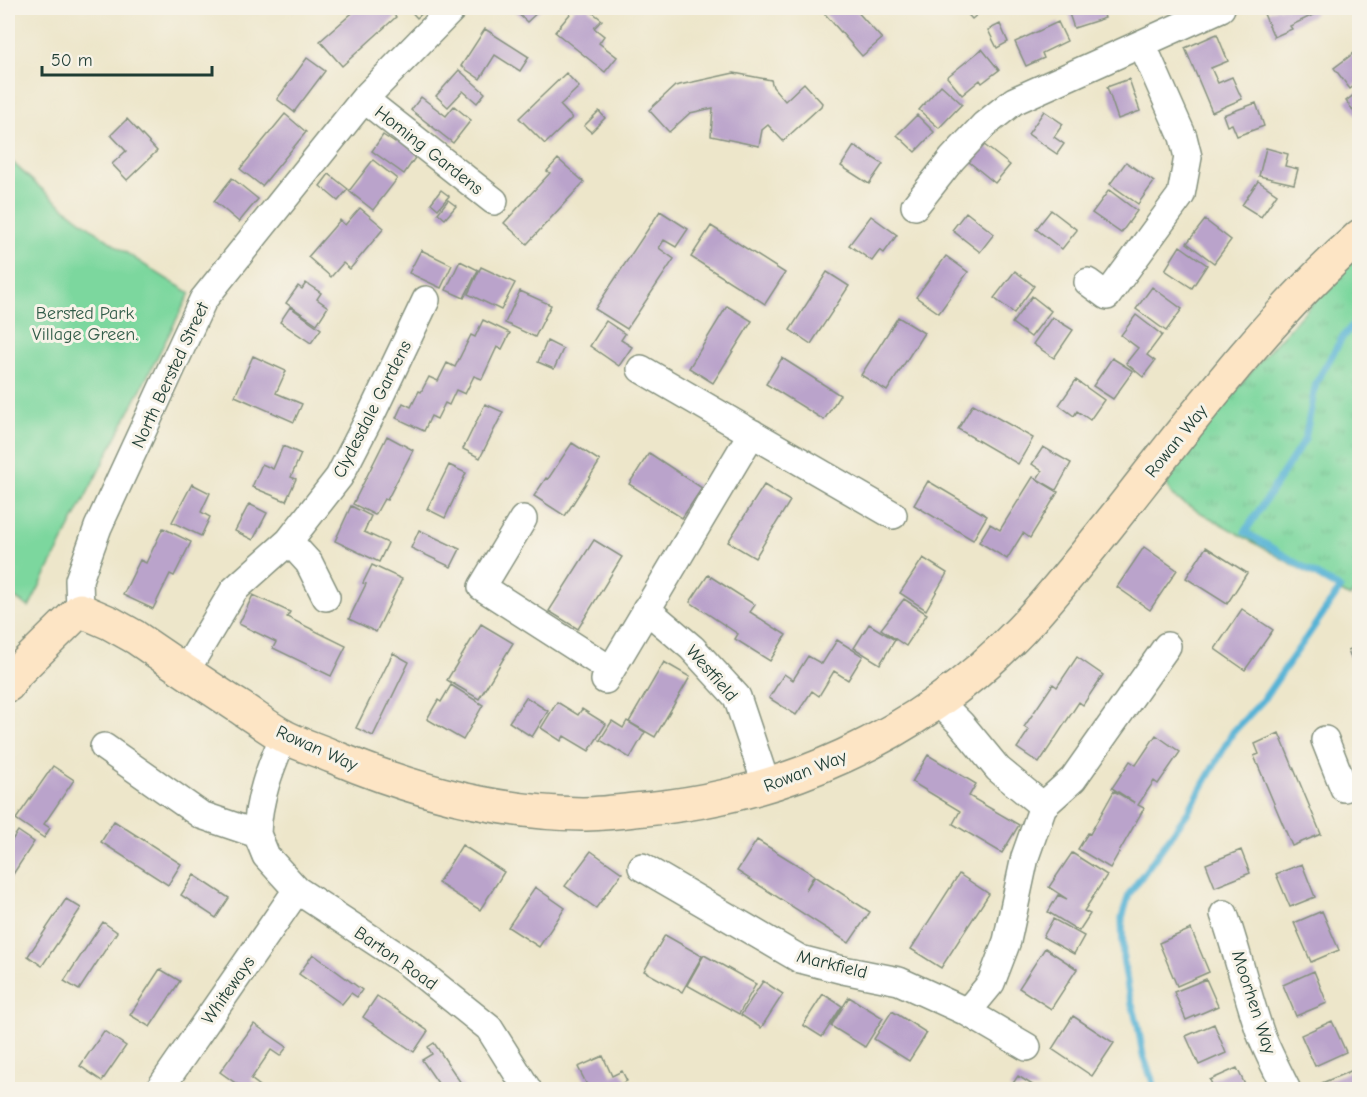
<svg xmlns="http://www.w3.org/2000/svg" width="1367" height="1097" viewBox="0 0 1367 1097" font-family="'Comic Neue',sans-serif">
  <defs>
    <pattern id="grass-tufts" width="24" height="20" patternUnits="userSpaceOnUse" patternTransform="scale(1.5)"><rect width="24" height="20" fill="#7cd79e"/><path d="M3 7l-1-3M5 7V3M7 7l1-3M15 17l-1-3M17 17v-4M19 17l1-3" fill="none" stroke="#6bb989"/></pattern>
  </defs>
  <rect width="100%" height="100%" fill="#f7f3e8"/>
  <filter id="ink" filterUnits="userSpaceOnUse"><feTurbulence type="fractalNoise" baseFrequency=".0167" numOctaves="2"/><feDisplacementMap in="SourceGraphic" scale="12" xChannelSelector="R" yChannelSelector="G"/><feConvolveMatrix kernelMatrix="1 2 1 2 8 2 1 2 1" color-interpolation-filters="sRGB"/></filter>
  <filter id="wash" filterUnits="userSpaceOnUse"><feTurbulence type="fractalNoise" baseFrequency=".008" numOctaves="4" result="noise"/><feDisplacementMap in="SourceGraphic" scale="24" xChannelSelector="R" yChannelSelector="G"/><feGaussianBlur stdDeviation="1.35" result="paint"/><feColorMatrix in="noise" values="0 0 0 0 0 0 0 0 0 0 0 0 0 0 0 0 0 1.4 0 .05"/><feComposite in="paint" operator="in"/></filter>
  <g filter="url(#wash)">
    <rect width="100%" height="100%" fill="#ede6ca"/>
    <path fill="url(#grass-tufts)" stroke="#4e8a69" stroke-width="1.5" d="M1359,255L1360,584L1350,597L1173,497L1164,479L1265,355L1342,271Z"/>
    <path fill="#7cd79e" stroke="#4e8a69" stroke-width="1.5" d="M8,158C62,211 124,254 190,293L29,607L8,594Z"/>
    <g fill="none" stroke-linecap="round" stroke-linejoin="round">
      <path stroke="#57b3d5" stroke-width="7" d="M1156,1090L1143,1056L1138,1025L1129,994L1123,958L1122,918L1129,894L1188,812L1233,732L1263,700L1340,589L1245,532L1305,439L1316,383L1342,338L1360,316"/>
    </g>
    <g id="blocks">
      <path fill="#baa3cb" d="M358,8H388L396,17L342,66L320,41Z
        M408,8H428L417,18Z
        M512,8H542L527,22Z
        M575,8H587L602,20L594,28L604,36L599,43L617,57L605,72L555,32Z
        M832,8H854L882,39L862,56L825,14Z
        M962,8H985L972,19Z
        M1067,8H1102L1105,18L1074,28Z
        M1278,8H1312L1315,14L1290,26L1292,29L1274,37L1264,14Z
        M1058,22L1067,41L1042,53L1044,58L1026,66L1015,42Z
        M1000,24L1008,42L997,48L988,30Z
        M485,29L529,57L520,71L495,55L480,79L461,66Z
        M1217,34L1228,61L1211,68L1218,83L1232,77L1242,99L1212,112L1185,48Z
        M982,49L999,70L982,83L980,80L962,95L947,77Z
        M1358,50L1359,82L1350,89L1334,68Z
        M307,58L325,71L294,112L277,99Z
        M459,70L485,93L477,103L463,91L448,107L436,96Z
        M566,73L579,87L560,105L572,118L545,144L519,118Z
        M734,73L771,80L773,87L785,101L804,83L822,103L821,106L783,141L768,125L762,130L759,146L711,136L713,108L690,113L669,132L649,110L675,86Z
        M1129,79L1140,111L1118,119L1107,87Z
        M941,85L962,104L939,128L919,110Z
        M1359,91V119L1346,101Z
        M421,97L446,116L454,106L471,120L453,143L411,110Z
        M1256,103L1264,126L1237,136L1232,124L1227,126L1223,115Z
        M599,111L605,118L591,132L584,126Z
        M1044,111L1063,124L1054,137L1064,144L1057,154L1028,134Z
        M285,114L306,132L262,186L240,169Z
        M917,115L934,132L915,152L897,135Z
        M127,119L157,151L127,180L112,164L126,151L111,135Z
        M383,135L395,143L399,137L419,152L404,174L372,151Z
        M983,144L1010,165L995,183L969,162Z
        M854,146L883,164L869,184L841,166Z
        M1266,148L1288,154L1285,166L1298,169L1294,184L1259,176Z
        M558,159L584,182L527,244L504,223L550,173L547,171Z
        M373,160L397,179L373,210L349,191Z
        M1126,162L1154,182L1138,204L1110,184Z
        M329,174L348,189L338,201L320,186Z
        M232,178L258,199L239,222L214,201Z
        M1258,181L1277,194L1261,217L1242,205Z
        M441,190L449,196L438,209L431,203Z
        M1109,190L1137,211L1121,233L1092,213Z
        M448,200L456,206L445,219L438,213Z
        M360,208L384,228L350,269L343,263L331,277L308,257L340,220L345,225Z
        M1051,210L1077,230L1062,249L1036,229Z
        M660,211L688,229L676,247L664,240L659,248L674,259L627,329L595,309Z
        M966,212L994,234L980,252L952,230Z
        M871,216L897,235L884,253L880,250L872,261L849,245Z
        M1205,220L1231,240L1214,263L1187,243Z
        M711,226L785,273L765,304L691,257Z
        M1180,246L1207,265L1192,288L1165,270Z
        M421,250L452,265L441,288L409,273Z
        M946,256L968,272L939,313L916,297Z
        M460,261L478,270L464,298L446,290Z
        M481,267L515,283L501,310L468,294Z
        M1015,271L1034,286L1014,313L994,298Z
        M827,272L849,286L811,344L790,330Z
        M306,283L321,293L317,299L328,307L317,324L286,303L298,286L302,289Z
        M1152,287L1182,309L1166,331L1136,309Z
        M520,291L551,305L535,337L505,323Z
        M1032,296L1051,311L1031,337L1012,323Z
        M727,306L752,321L713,383L689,368Z
        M290,307L321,329L311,343L280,322Z
        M1136,315L1162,335L1147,355L1155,361L1143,377L1126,363L1138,348L1121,335Z
        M898,317L924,333L887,391L861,375Z
        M1052,317L1073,330L1054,358L1033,344Z
        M483,320L510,333L502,349L497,347L482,379L474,376L465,394L456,390L449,405L445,403L437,419L431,416L424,431L396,418L403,403L411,407L419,391L421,392L429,377L438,381L447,363L455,367L471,335L475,337Z
        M606,321L625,334L621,340L632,347L619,366L590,346Z
        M547,341L563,349L554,369L538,362Z
        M253,356L286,371L276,393L302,404L294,422L235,396Z
        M782,358L840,395L824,420L766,384Z
        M1112,358L1133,371L1113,399L1093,386Z
        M1076,380L1104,400L1090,420L1077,411L1074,416L1059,405Z
        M485,404L503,412L480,458L463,449Z
        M973,404L1033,438L1018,464L958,429Z
        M387,436L413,450L387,500L384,499L375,515L353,504Z
        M572,443L600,461L565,516L534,496L546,478L548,479Z
        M283,446L301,454L291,477L296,479L286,501L252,487L262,464L273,469Z
        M1043,447L1071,463L1056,490L1037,479L1042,471L1032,464Z
        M649,453L702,488L682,518L629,484Z
        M449,465L466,473L445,518L427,509Z
        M1033,477L1058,492L1030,538L1023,533L1007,559L979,542L990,524L1000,530Z
        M928,481L987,516L973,540L914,505Z
        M192,484L210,493L201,512L210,517L201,536L172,522Z
        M764,485L790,501L755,558L728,542Z
        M249,504L267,513L253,540L235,531Z
        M351,506L371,516L364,532L388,543L379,562L335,541Z
        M163,528L191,542L174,576L170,574L153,609L123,595L140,560L146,563Z
        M419,530L460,549L451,567L411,548Z
        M594,540L622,557L578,629L549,611Z
        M1144,547L1177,570L1150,610L1117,587Z
        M1206,547L1247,573L1227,604L1186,578Z
        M923,558L947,573L926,610L900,593Z
        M372,565L402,579L376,632L349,619L366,584L363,583Z
        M708,575L755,605L750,612L786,635L770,661L735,639L738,634L690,602Z
        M253,595L290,612L287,617L346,646L331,676L273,648L276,642L239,624Z
        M904,599L927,614L906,646L881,629Z
        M1242,609L1273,630L1245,670L1215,649Z
        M481,624L513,643L479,699L447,680Z
        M869,624L895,640L880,664L854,648Z
        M837,640L863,656L848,680L834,671L819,696L812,691L796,715L769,698L784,674L793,680L808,656L822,664Z
        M1359,646V678L1348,650Z
        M393,653L409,662L373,736L356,728Z
        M1077,657L1103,675L1083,705L1079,702L1039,763L1017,748L1029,730L1024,727L1053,684L1057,687Z
        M664,662L690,677L655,737L629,722Z
        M451,685L483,705L463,740L427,719L438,700L441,702Z
        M526,697L548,711L532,737L509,722Z
        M557,702L578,715L582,709L606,724L589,751L564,736L561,741L541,728Z
        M612,721L623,728L627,721L645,732L630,758L600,740Z
        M1279,733L1321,834L1292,846L1254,756L1259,754L1255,744Z
        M1156,735L1180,752L1158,784L1154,781L1138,805L1144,808L1110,868L1078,849L1088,833L1090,834L1114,791L1135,803L1112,788L1130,761L1136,765Z
        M928,755L976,784L969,796L1019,825L1002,853L953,824L960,811L912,782Z
        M53,766L74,780L44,824L50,828L44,838L16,819Z
        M114,821L181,864L168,885L101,842Z
        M18,831L34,842L8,882V846Z
        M757,840L814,875L805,891L815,876L870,912L849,943L737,871Z
        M462,845L504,872L480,910L438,883Z
        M1241,850L1250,873L1215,887L1206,864Z
        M591,851L622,873L596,908L565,886Z
        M1072,853L1107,875L1084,911L1090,914L1079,931L1048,912L1058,895L1067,899L1049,887Z
        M1302,864L1315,897L1290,907L1276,874Z
        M959,874L989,894L941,968L911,949Z
        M194,875L229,898L216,918L181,895Z
        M535,887L565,908L539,947L508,927Z
        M66,899L81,908L42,966L28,956Z
        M1322,911L1339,950L1311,962L1294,923Z
        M1053,919L1084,936L1074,954L1043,937Z
        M103,922L117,932L79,990L64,981Z
        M1191,929L1209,972L1177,986L1159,943Z
        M665,935L702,956L682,992L644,971Z
        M1045,948L1077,969L1051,1009L1019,988Z
        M313,954L362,990L357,997L351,993L342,1004L299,974Z
        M704,955L756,984L739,1014L687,985Z
        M160,969L180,981L150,1027L130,1015Z
        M1314,971L1327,1003L1296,1016L1283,985Z
        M1206,979L1218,1006L1186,1020L1174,992Z
        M763,981L783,994L761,1028L741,1015Z
        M823,994L842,1006L822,1037L803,1025Z
        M377,996L428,1031L414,1052L363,1017Z
        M849,997L883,1018L865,1047L831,1026Z
        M892,1011L927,1033L909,1061L874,1039Z
        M1073,1016L1114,1043L1092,1076L1052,1049Z
        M1332,1021L1346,1052L1315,1066L1301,1035Z
        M254,1024L287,1047L280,1056L271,1050L251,1079L260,1086L258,1089H244L220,1072Z
        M1214,1024L1226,1053L1199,1065L1186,1036Z
        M104,1031L126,1046L102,1081L80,1066Z
        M434,1043L465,1089H442L422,1060L432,1054L428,1047Z
        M603,1056L612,1076L622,1071L627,1081L616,1086L618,1089H589L578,1067Z
        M1237,1068L1247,1089H1214L1210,1080Z
        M1353,1070L1359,1084V1089H1325L1322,1083Z
        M1018,1076L1039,1089H1009Z"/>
    </g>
  </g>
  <g filter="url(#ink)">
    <use href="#blocks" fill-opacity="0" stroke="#86927f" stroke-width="1.5"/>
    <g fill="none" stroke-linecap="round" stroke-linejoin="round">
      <defs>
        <path id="street" d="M364,99L494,201
          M915,206L952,159L984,125L1014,101L1221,8
          M1088,282L1107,296L1181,195L1188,157L1183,137L1142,44
          M641,369L893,515
          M523,519L482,587L611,670
          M289,541L309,563L326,597
          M646,609L692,648L737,697L767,787
          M80,610L79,580L98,527L203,300L364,99L453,8
          M185,672L234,590L289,541L339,477L371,415L426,300
          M605,680L752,433
          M938,701L961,724L998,769L1043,806
          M1325,740L1344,788L1360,783
          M104,747L201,815L257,834L266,856L297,890L408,963L489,1028L528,1090
          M257,834C258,799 270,768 284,736
          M642,867L800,959L843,970L899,981L967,1012L1027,1047
          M1224,914C1238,954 1247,995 1261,1035C1268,1053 1278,1072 1287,1090
          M967,1012L991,983L1007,941L1025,857L1043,806L1073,779L1167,646
          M159,1090L297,890"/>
        <path id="secondary" d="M8,685L16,673L80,610L110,623L135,637C170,661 205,685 241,708C256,718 270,729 285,737C301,745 318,750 334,757C412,790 496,813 582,814C599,814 617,812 634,810C780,799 920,736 1021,630C1052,597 1080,561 1108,526C1187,426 1264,321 1360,236"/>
      </defs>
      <use href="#street" stroke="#86927f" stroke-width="30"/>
      <use href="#secondary" stroke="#86927f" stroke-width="36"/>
      <use href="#street" stroke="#fff" stroke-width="27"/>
      <use href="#secondary" stroke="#fde5c5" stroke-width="33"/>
    </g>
  </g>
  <g text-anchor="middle" stroke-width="6" stroke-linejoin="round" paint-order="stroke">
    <g font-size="18" fill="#1f3d34" stroke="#f7f3e8">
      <text transform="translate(429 150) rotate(38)" y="6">Homing Gardens</text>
      <text transform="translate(170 375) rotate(-65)" y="6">North Bersted Street</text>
      <text transform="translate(372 409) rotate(-63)" y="6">Clydesdale Gardens</text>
      <text transform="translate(1176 441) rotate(-51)" y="6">Rowan Way</text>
      <text transform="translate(712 673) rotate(49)" y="6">Westfield</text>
      <text transform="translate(317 748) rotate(24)" y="6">Rowan Way</text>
      <text transform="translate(805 771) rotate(-21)" y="6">Rowan Way</text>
      <text transform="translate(396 958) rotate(35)" y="6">Barton Road</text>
      <text transform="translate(832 964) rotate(14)" y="6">Markfield</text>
      <text transform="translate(228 990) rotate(-55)" y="6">Whiteways</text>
      <text transform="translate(1254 1002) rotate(72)" y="6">Moorhen Way</text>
    </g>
    <g font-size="18" fill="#325c49" stroke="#f7f3e8">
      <text x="85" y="319">Bersted Park<tspan x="85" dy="21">Village Green.</tspan></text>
    </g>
  </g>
  <rect width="1367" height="1097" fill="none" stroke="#f7f3e8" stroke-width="30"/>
  <path d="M42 66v9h170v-9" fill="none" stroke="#1f3d34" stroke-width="3"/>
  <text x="51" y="66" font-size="18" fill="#1f3d34" stroke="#f7f3e8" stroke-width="4.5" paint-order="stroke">50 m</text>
</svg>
